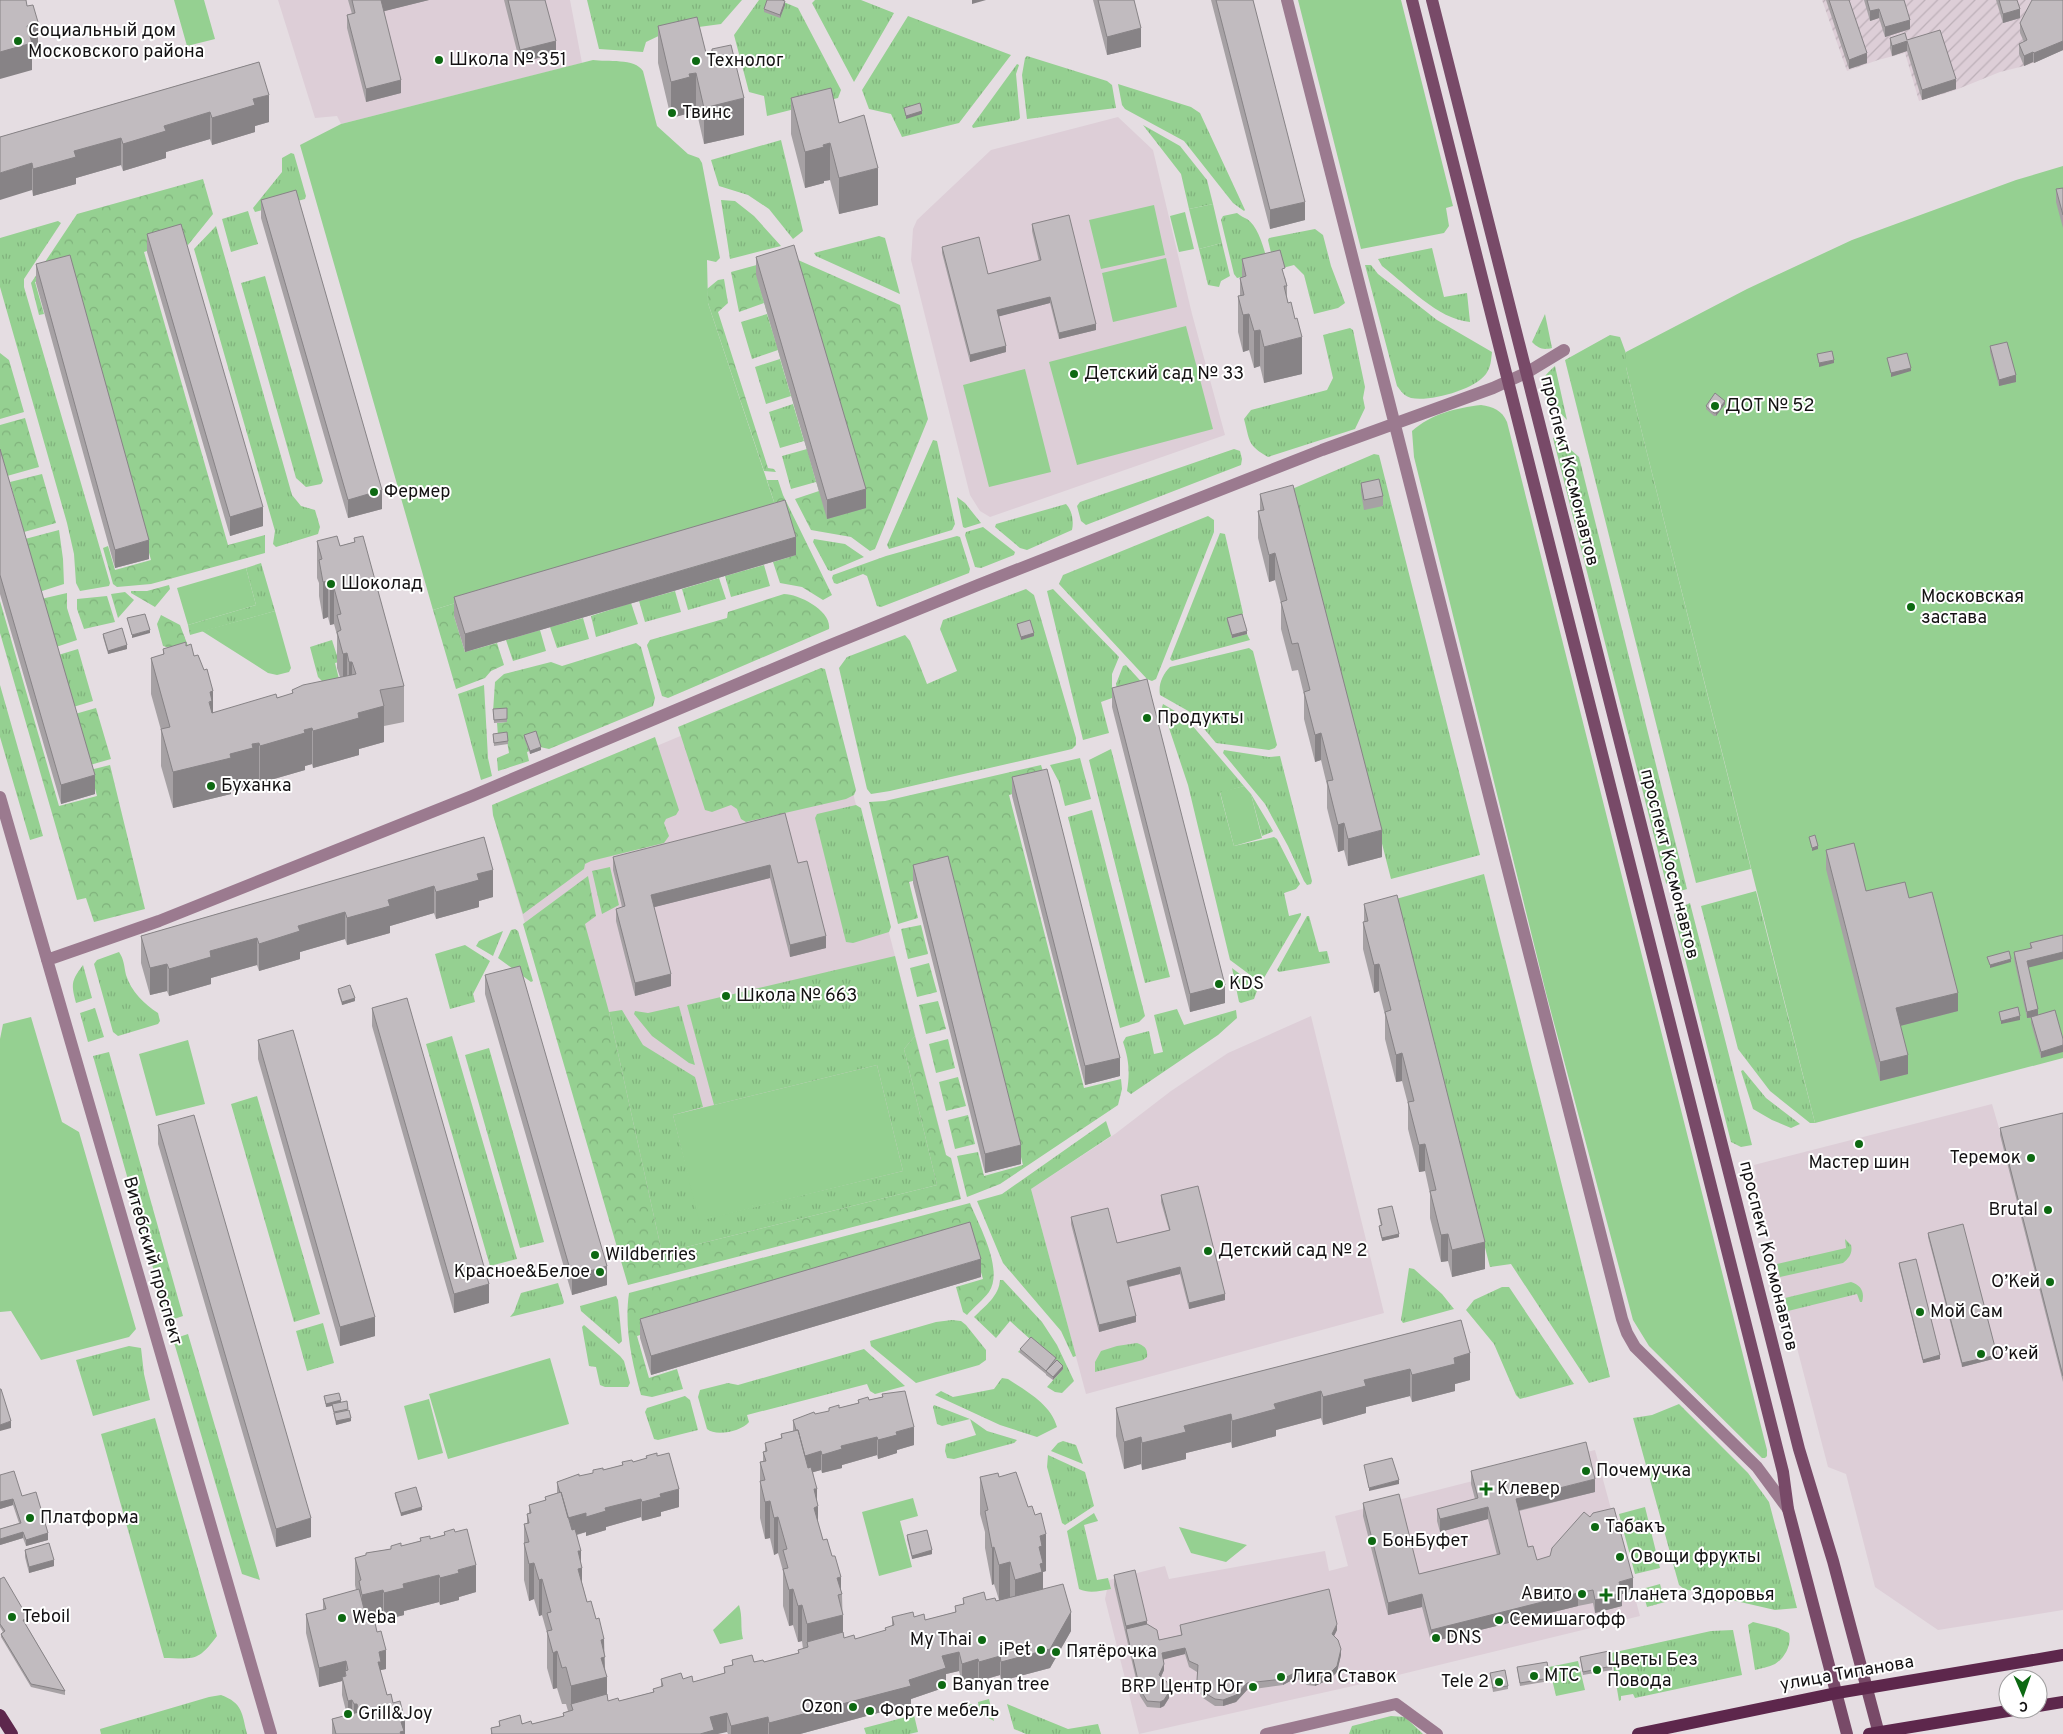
<svg xmlns="http://www.w3.org/2000/svg" width="2063" height="1734" font-family="Overpass,sans-serif">
  <style>
    .built { fill: #ddced7 }
    .industrial { fill: url(#industrial-furrows) }
    .grass { fill: url(#grass-tufts) }
    .forest { fill: url(#forest-crowns) }
    .green { fill: #95d091 }
    .lines { fill: none; stroke-linecap: round; stroke-linejoin: round }
    .street { stroke: #9b7a8f; stroke-width: 12 }
    .secondary { stroke: #784a68; stroke-width: 12 }
    .primary { stroke: #5d274c; stroke-width: 12 }
    .wall { fill: #a6a1a4 }
    .shaded-wall { fill: #878386 }
    .building { fill: #c1bbbf; stroke: #878386 }
    .poi-dot { fill: #0d6912; stroke: #fff; stroke-width: 2 }
    .labels { text-anchor: middle; dominant-baseline: central; stroke-width: 4; stroke-linejoin: round; paint-order: stroke }
    .poi-label { font-size: 18px; fill: #141213; stroke: #fff; text-anchor: start }
    .street-label { font-size: 18px; fill: #141213; stroke: #fff }
  </style>
  <defs>
    <pattern id="industrial-furrows" width="10" height="10" patternUnits="userSpaceOnUse" patternTransform="scale(1.25)"><rect width="10" height="10" fill="#ddced7"/><path d="M-1 1l2-2M0 10L10 0M9 11l2-2" fill="none" stroke="#bdb0b8"/></pattern>
    <pattern id="grass-tufts" width="24" height="20" patternUnits="userSpaceOnUse" patternTransform="scale(1.25)"><rect width="24" height="20" fill="#95d091"/><path d="M3 7l-1-3M5 7V3M7 7l1-3M15 17l-1-3M17 17v-4M19 17l1-3" fill="none" stroke="#80b27c"/></pattern>
    <pattern id="forest-crowns" width="20" height="18" patternUnits="userSpaceOnUse" patternTransform="scale(1.25)"><rect width="20" height="18" fill="#95d091"/><path d="M2 6a3 3 0 1 1 6 0M12 15a3 3 0 1 1 6 0" fill="none" stroke="#80b27c"/></pattern>
  </defs>
  <rect width="100%" height="100%" fill="#e5dde2"/>
  <path class="built" d="M278 0H570L582 63 341 124 337 116 315 118Z
    M1118 117 1153 150 1192 314 1225 435 990 517 980 511 970 495 911 260 913 229 917 220 991 150Z
    M825 675 855 801 953 1181 625 1262 493 815Z
    M1311 1016 1384 1313 1086 1394 1031 1189 1115 1134 1171 1091 1228 1053Z
    M1992 1104 2001 1135 2063 1118V1610L1938 1630 1875 1587 1846 1474 1828 1467 1753 1179 1757 1178 1754 1165Z
    M1595 1450 1640 1616 1353 1686 1139 1734 1105 1599 1109 1580 1165 1566 1169 1579 1325 1551 1329 1571 1348 1566 1335 1516Z"/>
  <path class="industrial" d="M1822 0H2063V50L2028 65 2000 72 1953 91 1919 101 1905 53 1878 60 1847 71Z"/>
  <path class="grass" d="M587 0H742L721 24 669 31 646 42 643 52 599 49Z
    M759 0H779L798 8 841 90 838 98 767 116 764 96 749 92 734 35Z
    M815 0H861L894 13 854 82 812 3Z
    M908 16 1011 55 959 123 902 137 891 114 869 109 862 90Z
    M1027 56 1107 81 1112 85 1116 108 1027 119 1022 75 1025 58Z
    M1017 64 1019 65 1016 74 1020 118 1018 120 973 128 972 126Z
    M1118 84 1191 107 1200 113 1245 210 1244 211 1233 203 1184 141 1125 109 1122 105Z
    M1143 125 1180 146 1207 180 1213 204 1189 209 1181 174Z
    M781 140 803 231 793 239 769 209 748 195 719 186 711 160Z
    M291 153 294 154 306 196 305 199 255 212 253 208 282 172V158Z
    M721 200 735 201 754 216 781 246 730 259Z
    M248 211 258 244 231 252 222 219Z
    M1237 213C1241 216 1243 217 1247 219 1260 227 1266 257 1270 271L1237 278 1234 274 1221 220 1223 216Z
    M58 221 61 223 24 279V287L110 583 109 586 80 591 76 583 74 554 67 523 0 287V238Z
    M216 226 292 495 301 506 315 510 320 527 318 534 276 547 273 544 275 531 194 249Z
    M1315 229 1323 235 1331 266 1345 303 1338 308 1314 314 1304 275 1294 265 1275 270 1268 240 1269 238Z
    M879 236 885 238 900 294 816 256 814 253Z
    M1222 243 1230 276 1221 281 1219 287 1208 285 1199 249Z
    M1432 248 1444 297 1467 293 1470 322C1437 319 1407 285 1382 266L1378 259Z
    M1365 265H1371L1378 274 1437 320 1492 352C1491 360 1491 367 1486 374 1474 390 1430 402 1411 398 1404 396 1401 391 1397 386Z
    M265 276 323 481 321 484 306 487 296 478 241 283Z
    M767 314 778 350 752 359 741 322Z
    M1545 314 1552 348C1543 350 1539 349 1532 342Z
    M1350 328 1353 330 1365 387 1363 398 1365 408 1355 429 1268 457C1247 445 1250 441 1244 419L1251 410 1327 390 1333 378 1323 335Z
    M1610 335 1620 337 1627 356 1626 367 1643 437 1751 869 1696 883 1565 360Z
    M780 359 791 396 766 404 755 367Z
    M1555 366 1567 420C1549 399 1527 389 1555 366Z
    M793 404 804 441 780 448 769 412Z
    M1556 437 1579 457 1687 889C1677 892 1673 891 1666 883L1553 438Z
    M933 440 937 441 955 524 952 530 889 549 887 545Z
    M807 449 816 482 791 489 782 456Z
    M1234 449 1240 451 1242 459 1241 465 1086 525 1081 521 1077 506 1080 502Z
    M1374 454 1379 455 1480 855 1391 879 1292 489Z
    M957 497 965 503 981 523 965 528 963 527Z
    M1066 504C1072 510 1074 521 1072 530L1027 550 1020 548 995 527 996 524Z
    M1208 516 1214 520V532L1156 679 1152 681 1147 679 1059 584 1063 575Z
    M983 527 1015 552 1014 555 981 568 975 567 965 535 966 532Z
    M1220 533 1225 534 1243 613 1232 638 1247 634 1250 640 1172 661 1170 659Z
    M957 536 960 537 970 569 969 573 881 607 877 606 867 576 863 574 837 584 834 583 832 578 833 575 886 556Z
    M814 539 845 544 864 557 831 571 828 570 813 542Z
    M261 563 275 611 190 635 188 625 256 605 246 568Z
    M764 565 770 586 731 597 725 576Z
    M719 578 726 599 688 610 682 589Z
    M1026 589 1034 595 1076 738V745L1072 749 890 791 871 794 867 789 839 668 847 657 905 635 910 641 927 684 957 671 940 629 943 620Z
    M1053 589 1119 657 1112 674V698L1101 702 1109 733 1083 740 1047 591Z
    M675 591 681 612 645 622 639 601Z
    M631 603 638 624 596 637 591 616Z
    M583 618 589 639 557 648 550 627Z
    M540 630 546 651 513 661 506 640Z
    M332 640 339 662 335 663 339 679 324 683 318 677 310 647Z
    M1249 648 1253 651 1277 745 1275 748 1269 750 1216 743 1190 712 1160 695C1158 684 1163 674 1170 667Z
    M78 649 93 701 70 708 55 656Z
    M1126 665 1147 688 1118 695 1116 684 1123 666Z
    M0 685 43 836 30 840 0 737Z
    M484 685 488 758 492 776 481 780 458 694Z
    M1163 704 1185 717 1244 786 1220 793 1234 846 1274 837 1277 839 1300 884 1296 889 1284 893 1289 916 1301 913V915L1261 983 1230 960 1188 785 1162 707Z
    M1111 749 1170 977 1145 983 1089 760Z
    M1224 750 1269 757 1280 756 1312 881 1311 884 1307 885 1304 881 1288 846 1265 804 1223 753Z
    M1080 758 1091 799 1065 806 1059 782 1050 765Z
    M1251 794 1273 831 1272 832 1262 836Z
    M856 805 861 808 891 927 889 932 853 943 846 942 815 818 817 814Z
    M1092 810 1145 1016 1139 1022 1120 1028 1068 817Z
    M1484 874 1610 1377 1589 1383 1511 1264 1490 1267 1396 899Z
    M1756 891 1815 1123H1810L1770 1091 1738 1049 1701 906Z
    M1690 903 1752 1145 1741 1147 1731 1142 1674 915 1677 909Z
    M1307 916H1309L1319 952 1327 951 1330 963 1279 972 1277 970Z
    M515 929 518 931 533 981 531 982 498 958 511 930Z
    M503 931 493 956 476 946 479 941Z
    M465 945 490 961 473 994 475 1002 450 1009 435 954Z
    M119 952C124 959 124 966 126 975 131 991 144 1004 158 1013L160 1021 158 1024 118 1036 113 1032 94 964 97 960Z
    M895 956 915 1036 904 1049 937 1185 662 1253 609 1012 622 1010 643 1045 695 1077 703 1107 673 1115 700 1220 903 1171 877 1065 714 1105 687 1005Z
    M83 965 92 998 76 1003C71 984 71 981 83 965Z
    M1232 968 1258 988 1254 999 1241 1003 1239 1002Z
    M679 1006 695 1065 689 1063 652 1036 634 1014 635 1011 648 1013Z
    M95 1008 104 1037 88 1042 80 1013Z
    M1177 1009 1184 1025 1236 1010 1237 1018 1218 1035 1131 1094 1127 1091C1130 1073 1129 1060 1123 1042L1126 1037 1149 1031 1154 1054 1163 1052 1154 1015Z
    M452 1036 517 1259 490 1266 426 1044Z
    M489 1048 544 1242 520 1248 465 1055Z
    M109 1052 183 1316 168 1321 93 1056Z
    M1743 1070 1766 1098 1800 1124 1791 1128 1772 1120 1753 1109 1741 1071Z
    M257 1096 320 1314 294 1322 231 1104Z
    M1106 1121 1111 1136 1031 1189 1076 1356 1073 1357 1061 1331 1003 1263 977 1201 1002 1194Z
    M1845 1239 1851 1245C1853 1253 1849 1258 1843 1263L1780 1277 1777 1264 1846 1248Z
    M1409 1268 1414 1269 1442 1294 1454 1309 1403 1323 1401 1320Z
    M1000 1280H1003L1042 1322 1057 1345 1074 1381 1062 1393 1055 1392 1047 1387 1063 1369 1057 1363 1046 1374 1056 1362 1031 1340 1020 1353 1018 1352 1030 1339 1010 1321 996 1338 974 1317C985 1306 999 1296 1000 1280Z
    M1851 1282C1861 1285 1865 1292 1862 1302H1860L1857 1294 1788 1311 1785 1298Z
    M558 1283 564 1302 563 1304 510 1317 514 1312 521 1293Z
    M1502 1287H1509L1574 1384 1520 1399 1516 1395 1494 1344 1466 1310 1474 1300Z
    M616 1296 618 1300 622 1341 619 1344 581 1311 580 1306Z
    M952 1320 961 1321 966 1325 986 1350V1360L979 1365 916 1383 871 1346 870 1341 936 1322Z
    M323 1323 334 1363 307 1371 296 1331Z
    M584 1325 620 1356 624 1361 630 1383 628 1387H605L600 1385 596 1367 589 1366 582 1327Z
    M188 1334 260 1580 242 1574 173 1339Z
    M1137 1343C1145 1346 1148 1349 1147 1357L1143 1360 1095 1372V1362L1101 1351 1117 1346Z
    M129 1346 141 1348 144 1374 150 1400 93 1416 76 1360Z
    M864 1349 905 1386 875 1394 870 1391 867 1384 747 1415 749 1422C742 1431 716 1437 707 1429L698 1397 700 1390 728 1383 738 1385Z
    M1002 1378 1008 1379C1026 1391 1051 1404 1057 1427L1037 1437 1000 1425 935 1395 941 1391 953 1397 994 1389Z
    M685 1396 690 1400 698 1430 658 1440 654 1439 645 1412 647 1408Z
    M1679 1404 1748 1473 1769 1502 1797 1608 1775 1610 1684 1589 1679 1585 1633 1418 1652 1415Z
    M934 1405 970 1419 987 1431 1017 1440 1014 1443 954 1459 947 1458 945 1451 946 1444 976 1435 970 1419 942 1426 937 1424 933 1407Z
    M155 1418 217 1636C198 1661 196 1659 164 1658L101 1434Z
    M1063 1441 1076 1445 1083 1464 1051 1451 1058 1443Z
    M1048 1455 1085 1472 1094 1506 1065 1525 1062 1523 1047 1467Z
    M1645 1507 1660 1568 1635 1574 1619 1514Z
    M1094 1513 1098 1521 1084 1525 1097 1580 1108 1578 1111 1589C1100 1591 1089 1594 1079 1589L1067 1531Z
    M1660 1584 1665 1602 1647 1607 1642 1589Z
    M1753 1622 1778 1628 1789 1633C1792 1644 1785 1658 1775 1664 1769 1667 1761 1668 1755 1670L1748 1625Z
    M1733 1630 1742 1675 1635 1698 1633 1694 1621 1696V1700L1619 1701 1611 1653 1711 1631Z
    M1578 1661 1585 1690 1556 1696 1549 1667Z
    M221 1695C243 1703 242 1714 247 1734H101L100 1729 209 1697Z
    M989 1699 994 1721 983 1715 976 1716 968 1705 972 1704 975 1710 979 1709 978 1702Z
    M1007 1704 1068 1729 1098 1724 1101 1734H1026L1014 1729Z
    M914 1715 918 1732 909 1734H866L864 1728Z
    M1391 1716 1405 1717 1423 1734H1349L1352 1726Z"/>
  <path class="forest" d="M203 179 213 214 188 245 181 240 144 252 228 545 265 535V553L151 584 117 587 113 584 103 548 108 546 115 570 151 560 72 272 35 282 44 314 39 315 31 283 77 214Z
    M789 256 900 305 928 419 875 549 870 551 851 537 811 530 795 499 819 491 756 275 764 303 739 312 731 272Z
    M724 279 728 303 718 312 768 468 774 469 776 472 764 471 708 303 707 289 718 280Z
    M0 353 9 360 24 412 0 419Z
    M25 418 39 467 7 476 0 452V425Z
    M42 474 56 523 24 532 10 482Z
    M767 480H778L783 495 832 595 823 600 802 587 780 583 773 562 796 555 454 616 465 652 497 643 504 665 491 671 485 678 456 689 433 610 775 505Z
    M59 530 63 559 64 584 39 592 25 539Z
    M169 585 170 589 155 607 131 593V591H147Z
    M125 592 134 600 118 618 111 594Z
    M67 593V608L77 640 56 647 41 599Z
    M784 594C799 594 832 611 829 629L668 698 662 696 647 645 650 640 727 618 728 612Z
    M107 596 115 622 84 629 77 609V599Z
    M0 601 59 806 97 796 90 770 110 765 145 909 94 922 86 898 77 900 0 633Z
    M161 615 180 625 188 646 170 648 163 646 157 624Z
    M636 643 641 647 655 698 653 706 549 749 540 747 527 752 529 761 498 771 497 758 509 753 506 735 498 736 497 723 507 722 493 712 495 682 504 674 551 662 562 666Z
    M821 668 825 669 856 790 854 795 846 799 746 822 741 819 737 809 731 805 712 812 705 810 678 727Z
    M96 708 111 759 90 765 75 714Z
    M655 737 679 810 676 815 666 819 664 823 669 836 664 843 591 861 585 864 584 869 523 914 493 815 492 805Z
    M1041 765 1047 784 1009 795 1084 1088 1121 1079 1122 1089 1118 1105 1000 1184 967 1197 957 1156 978 1152 984 1176 1023 1165 950 871 909 882 918 918 898 924 869 802 885 801Z
    M610 867 619 905 602 914 592 871Z
    M588 876 596 916 585 924 609 1012 662 1253 937 1185 904 1049 915 1036 946 1155 951 1158 961 1199 628 1285 523 924Z
    M921 925 928 954 908 959 901 929Z
    M929 963 937 992 917 997 910 968Z
    M938 1001 946 1029 926 1034 919 1005Z
    M948 1039 955 1068 936 1073 929 1044Z
    M958 1077 966 1106 946 1111 939 1082Z
    M968 1115 975 1144 955 1149 948 1120Z
    M970 1203C979 1226 1004 1269 989 1292 983 1300 974 1307 967 1315L963 1312 956 1287 983 1279 971 1238 637 1336 649 1378 677 1369 683 1389 652 1397 641 1395C632 1362 624 1328 629 1293Z"/>
  <path class="green" d="M174 0H204L215 39 187 46Z
    M1298 0H1401L1453 206 1446 208 1449 226 1444 233 1361 249Z
    M593 60C607 62 635 58 643 71L657 126 688 154 699 158 702 163 720 258 716 262 707 260 708 303 775 505 433 610 300 145 341 124Z
    M2063 166V1058L1815 1123 1643 437 1626 367V352L1747 289 1852 240 2016 180Z
    M1213 204 1222 243 1199 249 1189 209Z
    M1154 205 1165 255 1101 269 1089 220Z
    M1185 212 1194 249 1179 252 1170 216Z
    M1166 258 1177 307 1113 322 1102 273Z
    M1186 326 1213 429 1077 465 1049 362Z
    M1025 369 1051 472 989 487 963 385Z
    M1481 405C1493 407 1502 410 1507 422L1767 1450V1456L1765 1458H1762L1649 1346 1633 1320 1546 993 1414 457 1412 431C1431 414 1456 408 1481 405Z
    M246 568 256 605 188 625 177 588Z
    M275 611 291 668 289 672 277 675 268 673 202 631Z
    M1244 786 1251 794 1262 838 1234 846 1220 792Z
    M31 1017 62 1122 79 1132 136 1329 129 1337 41 1360 11 1311 0 1312V1039L3 1024Z
    M188 1040 205 1104 156 1116 139 1054Z
    M877 1065 903 1171 699 1221 673 1115Z
    M550 1358 569 1424 448 1459 429 1394Z
    M429 1399 443 1453 418 1460 404 1406Z
    M913 1498 918 1516 900 1521 912 1567 879 1576 862 1512Z
    M1179 1527 1247 1545 1226 1562 1191 1553Z
    M739 1605C743 1617 740 1627 743 1639L720 1644 713 1630Z"/>
  <g class="lines">
    <path class="street" d="M1287 0 1622 1319 1627 1333 1635 1347 1757 1467 1788 1509
      M0 797 271 1734
      M47 960 159 921 472 796 823 648 978 585 1322 450 1493 388 1526 373 1564 350
      M1266 1734 1396 1704 1437 1734"/>
    <path class="secondary" d="M1412 0 1783 1472 1788 1509 1847 1734
      M1432 0 1799 1449 1833 1561 1879 1734"/>
    <path class="primary" d="M2038 1706 2063 1702
      M0 1715 12 1734
      M1638 1734 1837 1693 2063 1655
      M1869 1734 2020 1709"/>
  </g>
  <path class="wall" d="M348 0H429L384 11 401 93 366 102 347 28V15L352 14Z
    M504 0H545L556 53 520 63Z
    M1093 0H1134L1141 47 1107 55Z
    M1211 0H1253L1305 220 1270 229Z
    M1826 0H1849L1867 63 1849 69Z
    M1864 0H1904L1910 29 1885 37 1879 18 1870 21Z
    M1996 0H2017L2020 18 2003 23Z
    M2063 0V50L2034 63 2033 62 2024 66 2019 54V44L2024 42 2020 33V23Z
    M785 5 780 18 764 12V9Z
    M658 26 706 53 712 52V49L744 135 704 144 696 109 690 111V113L671 118 658 63Z
    M1890 38 1907 40 1956 89 1922 100 1907 51 1892 56 1890 48Z
    M259 62 269 122 255 126V132L212 145 210 139 166 152V158L123 171 121 165 76 178V184L33 196 32 190 0 137Z
    M791 98 839 123 878 205 839 214 830 180 824 181V183L805 188 791 134Z
    M2063 188V228L2056 202V189Z
    M261 200 382 509 348 518 261 218Z
    M1032 224 1096 330 1059 339 1050 303 999 316 1006 352 970 362 942 253V247L988 274 1039 261 1032 231Z
    M147 234 263 526 230 536 147 252Z
    M756 257 866 508 827 519 756 275Z
    M1242 259 1285 277 1287 286V298L1302 374 1264 383 1260 366 1254 368 1249 350 1243 352 1238 332V296H1240V278L1242 277Z
    M36 264 149 559 115 568 36 283Z
    M1990 346 2016 382 1999 386 1990 352Z
    M1725 404 1716 416H1714L1706 409V406Z
    M0 449 95 794 61 804 0 594Z
    M1361 483 1383 496V506L1364 510 1361 492Z
    M1260 494 1382 857 1348 866 1344 850 1338 852 1327 808V785L1321 760 1315 762 1304 719V695L1298 670 1292 671 1281 629V604L1275 580 1269 582 1258 538V511H1260Z
    M354 538 404 686V722L384 726V742L359 749V755L313 768 312 764 305 766V770L260 783 259 779 253 781V785L231 791V794L173 808 161 766V730L151 694V658L163 655V649L186 646 194 656 213 713 292 694V690L340 677 337 668V635L334 624 330 625 328 617 323 619 319 596V583L317 578V541L340 546 354 542Z
    M796 555 465 652 454 616V597Z
    M1227 618 1247 634 1232 638 1227 621Z
    M1017 624 1034 636 1021 640 1017 627Z
    M103 634 127 649 108 654 103 637Z
    M1112 688 1225 1003 1190 1012 1112 707Z
    M507 708V722L494 723 493 709Z
    M493 734 508 741V744L494 746Z
    M524 735 541 750 530 754 524 738Z
    M1012 777 1120 1076 1085 1085 1012 796Z
    M484 837 493 897 479 901V907L436 919 434 913 390 926V933L347 945 345 939 300 952V959L259 971 257 965 211 978V984L169 996 167 991 150 995 141 963V936Z
    M1826 850 1866 891 1909 898 1958 1011 1900 1026 1908 1074 1880 1081 1826 869Z
    M613 857 798 863 826 948 790 957 770 878 654 907 671 986 635 996 616 921V909L622 907 613 870Z
    M913 865 1021 1164 985 1173 913 883Z
    M1364 904 1485 1269 1452 1277 1448 1261 1441 1262 1430 1218V1194L1425 1171 1419 1172 1408 1129V1104L1402 1081 1396 1082 1385 1039V1015L1379 991 1374 993 1363 949V922H1364Z
    M2030 943 2063 959 2028 967 2038 1015 2055 1010 2041 1058 2031 1023V1018H2027L2014 959V952L2030 949Z
    M485 975 607 1285 572 1295 485 994Z
    M338 989 355 1001 342 1005 338 992Z
    M372 1008 489 1303 454 1313 372 1026Z
    M258 1040 375 1336 340 1346 258 1059Z
    M2063 1113V1382L2000 1135V1128Z
    M158 1125 311 1537 276 1547 158 1144Z
    M1161 1195 1225 1300 1189 1309 1180 1274 1129 1287 1136 1322 1099 1332 1071 1224V1217L1117 1243 1169 1230 1161 1202Z
    M1378 1209 1399 1237 1382 1241 1379 1229V1226H1381L1378 1212Z
    M1928 1233 1997 1358 1962 1367 1928 1237Z
    M1899 1263 1940 1359 1923 1363 1899 1266Z
    M981 1277 651 1375 640 1338V1319Z
    M1461 1320 1470 1380 1455 1384V1391L1412 1402 1410 1396 1366 1407V1413L1323 1425 1321 1418 1276 1430V1436L1232 1448 1231 1442 1186 1453V1459L1142 1470 1141 1464 1124 1469 1116 1436V1408Z
    M1020 1349 1056 1360 1063 1369 1053 1380 1046 1375V1373V1374L1020 1353Z
    M882 1394 914 1445 897 1450V1453L878 1459 877 1455 842 1465V1468L822 1473 821 1470 813 1472 817 1502 818 1523 823 1540 842 1594 843 1632 844 1638 855 1639 885 1631V1628L892 1626V1617H914L925 1620 955 1612V1606L963 1604V1598L996 1601 999 1600 994 1584 992 1585 985 1548V1532L980 1514V1477H999L1046 1571 1043 1572V1589L1071 1631 1050 1668 1001 1681 1000 1675 979 1681 978 1678 962 1683 959 1671 946 1674V1687L911 1699V1704L800 1734H728L727 1732 491 1734V1728L499 1726V1721L532 1724 563 1716V1713L568 1711 566 1704H562L557 1688 553 1689 547 1668V1633L542 1615 539 1616 534 1599 529 1601 524 1580V1524H527V1514L529 1513V1505L545 1501V1497L557 1493V1482L593 1473V1470H603L622 1465V1462H633L646 1459V1456L679 1507 661 1512V1516L642 1521 641 1517 606 1527V1530L586 1536V1532L577 1535 581 1563 582 1583 587 1602 604 1653 607 1694 608 1701H619L653 1692V1689L661 1687V1679H683L693 1682 724 1673V1667L732 1665V1660L764 1662 798 1653V1650L803 1649 802 1641 798 1642 793 1625 789 1626 783 1606V1571L778 1553 774 1555 770 1538 765 1539 760 1518V1462L763 1461V1452L765 1451V1443L781 1438V1434L793 1431V1420L829 1411V1408H839L858 1403V1400H869L882 1397Z
    M324 1396 341 1402 348 1410 351 1421 336 1425 332 1406 326 1407Z
    M1471 1471 1595 1492 1519 1511 1528 1547 1537 1560 1633 1591 1622 1594V1606L1595 1613 1593 1603 1578 1606 1431 1642 1422 1607 1388 1615 1363 1516V1503L1419 1574 1497 1555 1488 1519 1440 1532 1437 1521V1509L1475 1499 1471 1484Z
    M0 1475 22 1496 48 1540 26 1546 23 1538 0 1545V1529L19 1523 13 1505 0 1509Z
    M395 1493 422 1510 401 1516 395 1496Z
    M444 1532 476 1592 459 1597V1600L440 1605 439 1602 404 1611V1615L384 1620 383 1617 370 1620 386 1669 381 1670V1674L387 1695 393 1703 405 1734H332V1719L347 1715 342 1695V1681L319 1687 306 1633V1614L323 1610V1599L356 1590 355 1585V1558L366 1556V1553L391 1549V1546H401L420 1541V1538L430 1539 444 1535Z
    M907 1535 932 1554 912 1559 907 1539Z
    M25 1550 54 1566 29 1573 25 1557Z
    M1114 1575 1147 1624 1159 1640 1181 1635 1180 1625 1337 1630 1334 1636 1341 1655 1337 1672 1330 1679 1315 1686 1307 1685 1300 1680 1294 1679 1283 1685 1247 1690 1236 1702 1223 1706H1215L1203 1698 1197 1687V1672L1189 1667 1185 1654 1163 1659 1164 1670 1161 1677 1169 1698 1164 1706 1160 1708 1147 1707 1140 1696 1114 1585Z
    M0 1579 28 1621 25 1623 65 1691V1695L31 1687 1 1637V1634L3 1632 0 1627Z
    M1580 1657 1612 1666V1670L1583 1675Z
    M1517 1667 1550 1678V1681L1520 1686Z
    M1490 1673 1508 1686V1689L1493 1692Z"/>
  <path class="shaded-wall" d="M381 0H429L381 12Z
    M972 0H986L972 4Z
    M785 1V5L780 18V15Z
    M1879 9V18L1870 21V11Z
    M2020 9V18L2003 23V14Z
    M1910 20V29L1885 37V27Z
    M38 22V49L32 51V70L0 79V52L27 26Z
    M1141 28V47L1107 55V37Z
    M556 41V53L520 63V50Z
    M1907 41V51L1892 56V46Z
    M2063 41V50L2034 63V53Z
    M2033 52V62L2024 66V56Z
    M1867 53V63L1849 69V60Z
    M696 73V109L690 111V113L671 118V82L689 74Z
    M1956 79V89L1922 100V90Z
    M401 80V93L366 102V89Z
    M269 95V122L255 126V132L212 145V118L253 99Z
    M744 98V135L704 144V108Z
    M922 111V114L906 119V116Z
    M210 112V139L166 152V158L123 171V144L164 126Z
    M121 138V165L76 178V184L33 196V169L74 151Z
    M830 143V180L824 181V183L805 188V152Z
    M32 163V190L0 200V173Z
    M878 168V205L839 214V178Z
    M1305 202V220L1270 229V210Z
    M1050 297V303L997 317V310Z
    M1249 314V350L1243 352V315Z
    M1096 324V330L1059 339V333Z
    M1260 330V366L1254 368V331Z
    M1302 337V374L1264 383V347Z
    M1006 346V352L970 362V355Z
    M1834 360V363L1819 367V363Z
    M1911 368V371L1891 377V373Z
    M2016 375V382L1999 386V380Z
    M1725 401V404L1716 416V413Z
    M866 489V508L827 519V500Z
    M382 490V509L348 518V500Z
    M263 507V526L230 536V517Z
    M796 537V555L465 652V634Z
    M149 540V559L115 568V550Z
    M1275 553V580L1269 582V555Z
    M328 581V617L323 619V582Z
    M334 588V624L330 625V589Z
    M150 630V633L132 638V635Z
    M1247 631V634L1232 638V635Z
    M1034 633V636L1021 640V637Z
    M127 645V649L108 654V651Z
    M347 653V690L343 691V654Z
    M349 662H352V698L349 699Z
    M213 691V727L209 738 210 692Z
    M384 706V742L359 749V755L313 768V731L358 713Z
    M312 728V764L305 766V770L260 783V746L304 730Z
    M1321 733V760L1315 762V735Z
    M259 743V779L253 781V785L231 791V794L173 808V772L230 754 252 744Z
    M541 747V750L530 754V751Z
    M95 775V794L61 804V785Z
    M1344 823V850L1338 852V825Z
    M1382 830V857L1348 866V839Z
    M1818 846V849L1812 851V848Z
    M770 865V878L651 908V895Z
    M493 870V897L479 901V907L436 919V892L477 874Z
    M434 886V913L390 926V933L347 945V918L388 900Z
    M345 912V939L300 952V959L259 971V944L298 926Z
    M826 936V948L790 957V945Z
    M257 938V965L211 978V984L169 996V969L210 951Z
    M2063 952V959L2027 968V961Z
    M2011 959V962L1990 968V965Z
    M167 964V991L150 995V968Z
    M1379 964V991L1374 993V965Z
    M671 974V986L635 996V983Z
    M1225 985V1003L1190 1012V994Z
    M1958 993V1011L1896 1027V1008Z
    M355 998V1001L342 1005V1002Z
    M2038 1009V1016L2027 1018V1012Z
    M2020 1016V1020L2001 1024V1021Z
    M2063 1045V1052L2041 1058V1052Z
    M1402 1053V1081L1396 1082V1055Z
    M1908 1055V1074L1880 1081V1062Z
    M1120 1058V1076L1085 1085V1066Z
    M1425 1144V1171L1419 1172V1145Z
    M1021 1145V1164L985 1173V1154Z
    M1399 1234V1237L1382 1241V1238Z
    M1448 1234V1261L1441 1262V1235Z
    M1485 1242V1269L1452 1277V1250Z
    M981 1259V1277L651 1375V1356Z
    M607 1266V1285L572 1295V1276Z
    M1180 1267V1274L1127 1287V1281Z
    M489 1284V1303L454 1313V1294Z
    M1225 1294V1300L1189 1309V1303Z
    M1136 1316V1322L1099 1332V1325Z
    M375 1317V1336L340 1346V1327Z
    M1470 1353V1380L1455 1384V1391L1412 1402V1375L1454 1358Z
    M1940 1355V1359L1923 1363V1360Z
    M1997 1355V1358L1962 1367V1363Z
    M1063 1366V1369L1053 1380V1377Z
    M1410 1369V1396L1366 1407V1413L1323 1425V1397L1364 1380Z
    M1321 1391V1418L1276 1430V1436L1232 1448V1421L1274 1404Z
    M341 1400V1404L326 1407V1404Z
    M1231 1414V1442L1186 1453V1459L1142 1470V1443L1184 1426Z
    M351 1418V1421L336 1425V1421Z
    M11 1421V1428L0 1431V1425Z
    M914 1427V1445L897 1450V1453L878 1459V1440L896 1432Z
    M877 1437V1455L842 1465V1468L822 1473V1455L841 1446Z
    M1141 1437V1464L1124 1469V1442Z
    M821 1451V1470L800 1476V1457Z
    M1595 1479V1492L1516 1511V1499Z
    M1399 1480V1484L1369 1491V1488Z
    M679 1489V1507L661 1512V1516L642 1521V1502L660 1494Z
    M814 1489H817V1507L818 1506V1543L814 1544Z
    M13 1499V1505L0 1509V1502Z
    M641 1499V1517L606 1527V1530L586 1536V1517L605 1508Z
    M770 1501V1538L765 1539V1502Z
    M422 1507V1510L401 1516V1513Z
    M1488 1507V1519L1440 1532V1519Z
    M586 1513V1532L564 1538V1519Z
    M778 1517V1553L774 1555V1518Z
    M311 1518V1537L276 1547V1529Z
    M23 1532V1538L0 1545V1539Z
    M48 1533V1540L26 1546V1540Z
    M1046 1534V1571L1043 1572V1600L1015 1616V1580L1039 1547 1040 1536Z
    M994 1547V1584L992 1585V1548Z
    M932 1550V1554L912 1559V1556Z
    M578 1551H581V1568H582V1604L578 1605Z
    M54 1560V1566L29 1573V1567Z
    M1010 1562V1599L999 1602V1565Z
    M534 1563V1599L529 1601V1564Z
    M476 1565V1592L459 1597V1600L440 1605V1578L458 1570Z
    M439 1575V1602L404 1611V1615L384 1620V1593L403 1584Z
    M841 1577V1595H838L837 1578Z
    M1633 1578V1591L1622 1594V1606L1595 1613V1600L1619 1582Z
    M542 1579V1615L539 1616V1580Z
    M793 1589V1625L789 1626V1590Z
    M383 1590V1617L362 1622V1595Z
    M1578 1593V1606L1431 1642V1630Z
    M1422 1594V1607L1388 1615V1603Z
    M802 1605V1641L798 1642V1606Z
    M1071 1612V1631L1050 1668 1001 1681V1662Z
    M843 1615V1651L808 1647 807 1642V1624Z
    M28 1618V1621L23 1624V1620Z
    M1147 1621V1631L1126 1629V1626Z
    M1337 1624V1630L1332 1640V1634Z
    M604 1639 605 1677H607V1713L573 1710 571 1704V1686L601 1640Z
    M1185 1648V1654L1162 1660V1653Z
    M1341 1649V1655L1337 1672 1330 1679 1315 1686V1679Z
    M386 1650V1669L381 1670V1680L378 1662 379 1652Z
    M557 1651V1688L553 1689V1653Z
    M959 1652V1671L946 1674V1687L911 1699V1704L800 1734H769V1723L909 1680 942 1656Z
    M1000 1656V1675L979 1681V1662Z
    M978 1659V1678L962 1683V1664Z
    M346 1661V1675L345 1671V1680L342 1677V1681L319 1687V1668Z
    M1164 1664V1670L1159 1681V1675Z
    M1294 1673V1679L1283 1685V1679Z
    M1247 1683V1690L1236 1702 1223 1706V1700Z
    M1169 1692V1698L1164 1706 1160 1708V1702Z
    M352 1700V1719L348 1720V1701Z
    M354 1704H357V1722L354 1723Z
    M727 1713V1732L718 1734H700L710 1717Z
    M768 1717V1734H731V1726Z
    M405 1721V1734H400L401 1722Z"/>
  <path class="building" d="M0 0H26L27 6 33 5 38 22 27 26 32 43 0 52Z
    M352 0H381L401 80 366 89 347 15 355 13Z
    M508 0H545L556 41 520 50Z
    M767 0H782L785 1 780 15 764 9Z
    M1098 0H1134L1141 28 1107 37Z
    M1216 0H1253L1305 202 1270 210Z
    M1829 0H1849L1867 53 1849 60Z
    M1867 0H1904L1910 20 1885 27 1879 9 1870 11Z
    M1999 0H2017L2020 9 2003 14Z
    M2032 0H2063V41L2034 53 2033 52 2024 56 2019 44 2027 40 2020 23Z
    M697 17 706 53 712 51V49L731 45 744 98 704 108 696 73 689 74 690 77 671 82 658 26Z
    M1940 30 1956 79 1922 90 1907 41 1892 46 1890 38 1905 33 1907 40Z
    M259 62 269 95 253 99 255 105 212 118 210 112 164 126 166 131 123 144 121 138 74 151 76 157 33 169 32 163 0 173V137Z
    M831 88 839 123 864 115 878 168 839 178 830 143 823 145 824 147 805 152 791 98Z
    M920 103 922 111 906 116 904 108Z
    M2063 188V215L2056 189Z
    M296 190 382 490 348 500 261 200Z
    M1069 215 1096 324 1059 333 1050 297 997 310 1006 346 970 355 942 247 979 237 988 274 1041 260 1032 224Z
    M181 224 263 507 230 517 147 234Z
    M794 245 866 489 827 500 756 257Z
    M1280 250 1285 268 1282 269 1287 286H1284L1288 303 1291 302 1295 319 1297 318 1302 337 1264 347 1260 330 1254 331 1249 314 1243 315 1238 296 1244 295 1240 278 1246 276 1242 259Z
    M70 255 149 540 115 550 36 264Z
    M2007 342 2016 375 1999 380 1990 346Z
    M1832 351 1834 360 1819 363 1817 354Z
    M1907 353 1911 368 1891 373 1887 358Z
    M1715 393 1725 401 1716 413H1714L1706 406Z
    M0 449 95 775 61 785 0 575Z
    M1379 479 1383 496 1364 500 1361 483Z
    M1293 485 1382 830 1348 839 1344 823 1338 825 1327 781 1333 780 1321 733 1315 735 1304 692 1310 690 1298 643 1292 644 1281 602 1287 600 1275 553 1269 555 1258 511 1264 510 1260 494Z
    M785 500 796 537 465 634 454 597Z
    M337 536 340 546 355 542 354 538 363 536 404 686 380 690 384 706 358 713 359 718 313 731 312 728 304 730 305 733 260 746 259 743 252 744 253 748 230 754 231 758 173 772 161 729 170 727 151 658 164 654 163 649 186 642V646L191 644 194 656 198 655 204 670 207 669 213 691 210 692 212 701 209 702 212 713 276 694 277 698 293 693 292 690 303 685 356 674 352 662H349L347 653 343 654 337 632 341 630 337 615 341 614 334 588 330 589 328 581 323 582 319 560 322 559 317 541Z
    M145 614 150 630 132 635 127 618Z
    M1242 614 1247 631 1232 635 1227 618Z
    M1030 620 1034 633 1021 637 1017 624Z
    M122 628 127 645 108 651 103 634Z
    M1147 679 1225 985 1190 994 1112 688Z
    M507 708V719L494 720 493 709Z
    M536 731 541 747 530 751 524 735Z
    M507 732 508 741 494 743 493 734Z
    M1047 769 1120 1058 1085 1066 1012 777Z
    M785 813 798 863 807 861 826 936 790 945 770 865 651 895 671 974 635 983 616 909 625 906 613 857Z
    M1815 835 1818 846 1812 848 1809 837Z
    M484 837 493 870 477 874 479 880 436 892 434 886 388 900 390 906 347 918 345 912 298 926 300 931 259 944 257 938 210 951 211 957 169 969 167 964 150 968 141 936Z
    M1854 843 1866 891 1905 882 1909 898 1932 892 1958 993 1896 1008 1908 1055 1880 1062 1826 850Z
    M948 856 1021 1145 985 1154 913 865Z
    M1397 895 1485 1242 1452 1250 1448 1234 1441 1235 1430 1191 1436 1190 1425 1144 1419 1145 1408 1102 1414 1101 1402 1053 1396 1055 1385 1012 1391 1010 1379 964 1374 965 1363 922 1368 921 1364 904Z
    M2063 935V952L2027 961 2038 1009 2027 1012 2014 952 2032 948 2030 943Z
    M2009 951 2011 959 1990 965 1987 957Z
    M520 966 607 1266 572 1276 485 975Z
    M350 985 355 998 342 1002 338 989Z
    M407 998 489 1284 454 1294 372 1008Z
    M2018 1007 2020 1016 2001 1021 1999 1012Z
    M2055 1010 2063 1039V1045L2041 1052 2031 1017Z
    M293 1030 375 1317 340 1327 258 1040Z
    M2063 1113V1376L2000 1128Z
    M194 1115 311 1518 276 1529 158 1125Z
    M1198 1186 1225 1294 1189 1303 1180 1267 1127 1281 1136 1316 1099 1325 1071 1217 1108 1208 1117 1243 1170 1230 1161 1195Z
    M1392 1206 1399 1234 1382 1238 1379 1226 1382 1225 1378 1209Z
    M970 1222 981 1259 651 1356 640 1319Z
    M1963 1224 1997 1355 1962 1363 1928 1233Z
    M1916 1259 1940 1355 1923 1360 1899 1263Z
    M1461 1320 1470 1353 1454 1358 1455 1364 1412 1375 1410 1369 1364 1380 1366 1386 1323 1397 1321 1391 1274 1404 1276 1409 1232 1421 1231 1414 1184 1426 1186 1432 1142 1443 1141 1437 1124 1442 1116 1408Z
    M1031 1337 1056 1358 1046 1371 1020 1349Z
    M1057 1360 1063 1366 1053 1377 1046 1371Z
    M0 1389H1L11 1421 0 1425Z
    M905 1391 914 1427 896 1432 897 1435 878 1440 877 1437 841 1446 842 1449 822 1455 821 1451 805 1456 798 1430H796L793 1420 814 1412 815 1414 829 1411V1408L839 1405V1408L859 1403 858 1400 868 1397 869 1400 883 1397 882 1394Z
    M339 1393 341 1400 326 1404 324 1396Z
    M347 1401 348 1409 334 1412 332 1404Z
    M349 1410 351 1418 336 1421 334 1413Z
    M798 1430 808 1468 811 1467 817 1489H814L818 1506 814 1508 823 1540 827 1539 832 1556H835L841 1577 837 1578 842 1594 838 1595 843 1615 807 1624 802 1605 798 1606 793 1589 789 1590 783 1569 788 1568 783 1550 787 1549 778 1517 774 1518 770 1501 765 1502 760 1481 765 1480 760 1462 766 1461 763 1452 767 1451 765 1443 782 1438 781 1434Z
    M1586 1442 1595 1479 1516 1499 1528 1547 1533 1546 1537 1560 1550 1556 1552 1548 1584 1512 1590 1517 1593 1513 1614 1508 1633 1578 1619 1582 1622 1593 1595 1600 1593 1590 1578 1593 1431 1630 1422 1594 1388 1603 1363 1503 1399 1494 1419 1574 1500 1554 1488 1507 1440 1519 1437 1509 1478 1498 1471 1471Z
    M657 1453V1456L669 1453 679 1489 660 1494 661 1497 642 1502 641 1499 605 1508 606 1511 586 1517V1513L568 1518 561 1492 560 1493 557 1482 579 1474V1476L593 1473V1470L603 1468V1470L623 1465 622 1462 632 1460 633 1462 647 1458 646 1456Z
    M1392 1458 1399 1480 1369 1488 1364 1465Z
    M14 1471 22 1496 36 1492 48 1533 26 1540 23 1532 0 1539V1529L21 1523 13 1499 0 1502V1475Z
    M1016 1472 1028 1507 1032 1506 1035 1515 1041 1513 1046 1534 1040 1536 1042 1546 1039 1547 1043 1563 1040 1564 1042 1572 1015 1580 1010 1562 999 1565 994 1547 992 1548 985 1511 988 1510 980 1477 998 1473 999 1477Z
    M416 1487 422 1507 401 1513 395 1493Z
    M561 1492 572 1530 575 1529 581 1551H578L582 1568 578 1569 587 1602 591 1601 596 1619 599 1618 604 1639 601 1640 605 1657 601 1658 607 1677 571 1686 566 1667 562 1668 557 1651 553 1653 547 1631 552 1630 547 1613 551 1612 542 1579 539 1580 534 1563 529 1564 524 1543 529 1542 524 1524 529 1523 527 1514 531 1513 529 1505 546 1500 545 1497Z
    M454 1529 455 1532 467 1529 476 1565 458 1570 459 1573 440 1578 439 1575 403 1584 404 1588 384 1593 383 1590 362 1595 359 1581 361 1580 355 1558 366 1555V1553L391 1549V1546L401 1543V1546L421 1541 420 1538 430 1536V1539L445 1535 444 1532Z
    M927 1530 932 1550 912 1556 907 1535Z
    M49 1543 54 1560 29 1567 25 1550Z
    M1135 1570 1147 1621 1126 1626 1114 1575Z
    M4 1577 28 1618 23 1620 65 1691 31 1684 1 1634 5 1631 0 1624V1579Z
    M1063 1584 1071 1612 1050 1649 1001 1662 1000 1656 979 1662 978 1659 962 1664 959 1652 942 1656 946 1668 909 1680 911 1686 769 1723 768 1717 731 1726 727 1713 710 1717 714 1730 700 1734H491H492L491 1728 500 1726 499 1721 520 1715 522 1724 531 1721 532 1724 564 1716 563 1713 573 1710 571 1704 607 1694 608 1701 618 1698 619 1701 654 1692 653 1689 663 1686 661 1679 681 1673 683 1679 692 1676 693 1682 725 1673 724 1667 733 1665 732 1660 752 1655 754 1662 763 1660 764 1662 799 1653 798 1650 808 1647 807 1642 843 1632 844 1638 854 1635 855 1639 886 1630 885 1628 894 1625 892 1617 913 1612 914 1617 924 1614 925 1620 956 1612 955 1606 964 1604 963 1598 984 1592 986 1600 995 1598 996 1601Z
    M359 1589 366 1617 369 1616 371 1624 375 1623 377 1632 381 1631 386 1650 379 1652 381 1662H378L387 1695 391 1694 393 1703 400 1701 405 1721 401 1722 404 1731 400 1732 401 1734H336L332 1719 359 1712 357 1704H354L352 1700 348 1701 342 1677 346 1676 345 1671 348 1670 346 1661 319 1668 306 1614 326 1609 323 1599Z
    M1329 1589 1337 1624 1332 1634 1338 1640 1341 1649 1337 1666 1330 1673 1315 1679 1307 1678 1300 1673H1294L1283 1679 1247 1683 1236 1695 1223 1700 1215 1699 1203 1692 1197 1680 1198 1665 1189 1661 1185 1648 1162 1653 1164 1664 1159 1675 1167 1682 1169 1692 1164 1700 1160 1702 1147 1701 1140 1689 1126 1629 1147 1624 1157 1630 1159 1640 1182 1635 1180 1625Z
    M1609 1651 1612 1666 1583 1672 1580 1657Z
    M1547 1662 1550 1678 1520 1683 1517 1667Z
    M1505 1670 1508 1686 1493 1688 1490 1673Z"/>
  <g class="poi-dot">
    <circle cx="18" cy="41" r="5"/>
    <circle cx="439" cy="60" r="5"/>
    <circle cx="696" cy="61" r="5"/>
    <circle cx="672" cy="113" r="5"/>
    <circle cx="1074" cy="374" r="5"/>
    <circle cx="1715" cy="406" r="5"/>
    <circle cx="374" cy="492" r="5"/>
    <circle cx="331" cy="584" r="5"/>
    <circle cx="1911" cy="607" r="5"/>
    <circle cx="1147" cy="718" r="5"/>
    <circle cx="211" cy="786" r="5"/>
    <circle cx="1219" cy="984" r="5"/>
    <circle cx="726" cy="996" r="5"/>
    <circle cx="1859" cy="1144" r="5"/>
    <circle cx="2031" cy="1158" r="5"/>
    <circle cx="2048" cy="1210" r="5"/>
    <circle cx="1208" cy="1251" r="5"/>
    <circle cx="595" cy="1255" r="5"/>
    <circle cx="600" cy="1272" r="5"/>
    <circle cx="2050" cy="1282" r="5"/>
    <circle cx="1920" cy="1312" r="5"/>
    <circle cx="1981" cy="1354" r="5"/>
    <circle cx="1586" cy="1471" r="5"/>
    <path d="M1483.5 1481.5h5v5h5v5h-5v5h-5v-5h-5v-5h5z"/>
    <circle cx="30" cy="1518" r="5"/>
    <circle cx="1595" cy="1527" r="5"/>
    <circle cx="1372" cy="1541" r="5"/>
    <circle cx="1620" cy="1557" r="5"/>
    <circle cx="1582" cy="1594" r="5"/>
    <path d="M1603.5 1587.5h5v5h5v5h-5v5h-5v-5h-5v-5h5z"/>
    <circle cx="12" cy="1617" r="5"/>
    <circle cx="342" cy="1618" r="5"/>
    <circle cx="1499" cy="1620" r="5"/>
    <circle cx="1436" cy="1638" r="5"/>
    <circle cx="982" cy="1640" r="5"/>
    <circle cx="1041" cy="1650" r="5"/>
    <circle cx="1056" cy="1652" r="5"/>
    <circle cx="1597" cy="1670" r="5"/>
    <circle cx="1534" cy="1676" r="5"/>
    <circle cx="1281" cy="1677" r="5"/>
    <circle cx="1499" cy="1682" r="5"/>
    <circle cx="942" cy="1685" r="5"/>
    <circle cx="1253" cy="1687" r="5"/>
    <circle cx="853" cy="1707" r="5"/>
    <circle cx="870" cy="1711" r="5"/>
    <circle cx="348" cy="1714" r="5"/>
  </g>
  <g class="labels">
    <g class="poi-label">
      <text x="28" y="31">Социальный дом<tspan x="28" dy="21">Московского района</tspan></text>
      <text x="449" y="60">Школа № 351</text>
      <text x="706" y="61">Технолог</text>
      <text x="682" y="113">Твинс</text>
      <text x="1084" y="374">Детский сад № 33</text>
      <text x="1725" y="406">ДОТ № 52</text>
      <text x="384" y="492">Фермер</text>
      <text x="341" y="584">Шоколад</text>
      <text x="1921" y="597">Московская<tspan x="1921" dy="21">застава</tspan></text>
      <text x="1157" y="718">Продукты</text>
      <text x="221" y="786">Буханка</text>
      <text x="1229" y="984">KDS</text>
      <text x="736" y="996">Школа № 663</text>
      <text x="2021" y="1158" text-anchor="end">Теремок</text>
      <text x="1859" y="1163" text-anchor="middle">Мастер шин</text>
      <text x="2038" y="1210" text-anchor="end">Brutal</text>
      <text x="1218" y="1251">Детский сад № 2</text>
      <text x="605" y="1255">Wildberries</text>
      <text x="590" y="1272" text-anchor="end">Красное&amp;Белое</text>
      <text x="2040" y="1282" text-anchor="end">О’Кей</text>
      <text x="1930" y="1312">Мой Сам</text>
      <text x="1991" y="1354">О’кей</text>
      <text x="1596" y="1471">Почемучка</text>
      <text x="1497" y="1489">Клевер</text>
      <text x="40" y="1518">Платформа</text>
      <text x="1605" y="1527">Табакъ</text>
      <text x="1382" y="1541">БонБуфет</text>
      <text x="1630" y="1557">Овощи фрукты</text>
      <text x="1572" y="1594" text-anchor="end">Авито</text>
      <text x="1616" y="1595">Планета Здоровья</text>
      <text x="22" y="1617">Teboil</text>
      <text x="352" y="1618">Weba</text>
      <text x="1509" y="1620">Семишагофф</text>
      <text x="1446" y="1638">DNS</text>
      <text x="972" y="1640" text-anchor="end">My Thai</text>
      <text x="1031" y="1650" text-anchor="end">iРet</text>
      <text x="1066" y="1652">Пятёрочка</text>
      <text x="1607" y="1660">Цветы Без<tspan x="1607" dy="21">Повода</tspan></text>
      <text x="1544" y="1676">МТС</text>
      <text x="1291" y="1677">Лига Ставок</text>
      <text x="1489" y="1682" text-anchor="end">Tele 2</text>
      <text x="952" y="1685">Banyan tree</text>
      <text x="1243" y="1687" text-anchor="end">BRP Центр Юг</text>
      <text x="843" y="1707" text-anchor="end">Ozon</text>
      <text x="880" y="1711">Форте мебель</text>
      <text x="358" y="1714">Grill&amp;Joy</text>
    </g>
    <g class="street-label">
      <text transform="translate(1569 471) rotate(76)">проспект Космонавтов</text>
      <text transform="translate(1669 864) rotate(76)">проспект Космонавтов</text>
      <text transform="translate(1768 1256) rotate(76)">проспект Космонавтов</text>
      <text transform="translate(152 1261) rotate(74)">Витебский проспект</text>
      <text transform="translate(1847 1674) rotate(-10)">улица Типанова</text>
    </g>
  </g>
  <g transform="translate(2023 1694) rotate(178)"><circle r="24" fill="#ffffff" stroke="#a1a0a1"/>
  <path d="M0-4L9 19L0 12L-9 19Z" fill="#0d6912"/>
  <text y="-8" font-size="14" font-weight="bold" text-anchor="middle" fill="#141213">С</text>
  </g>
</svg>
